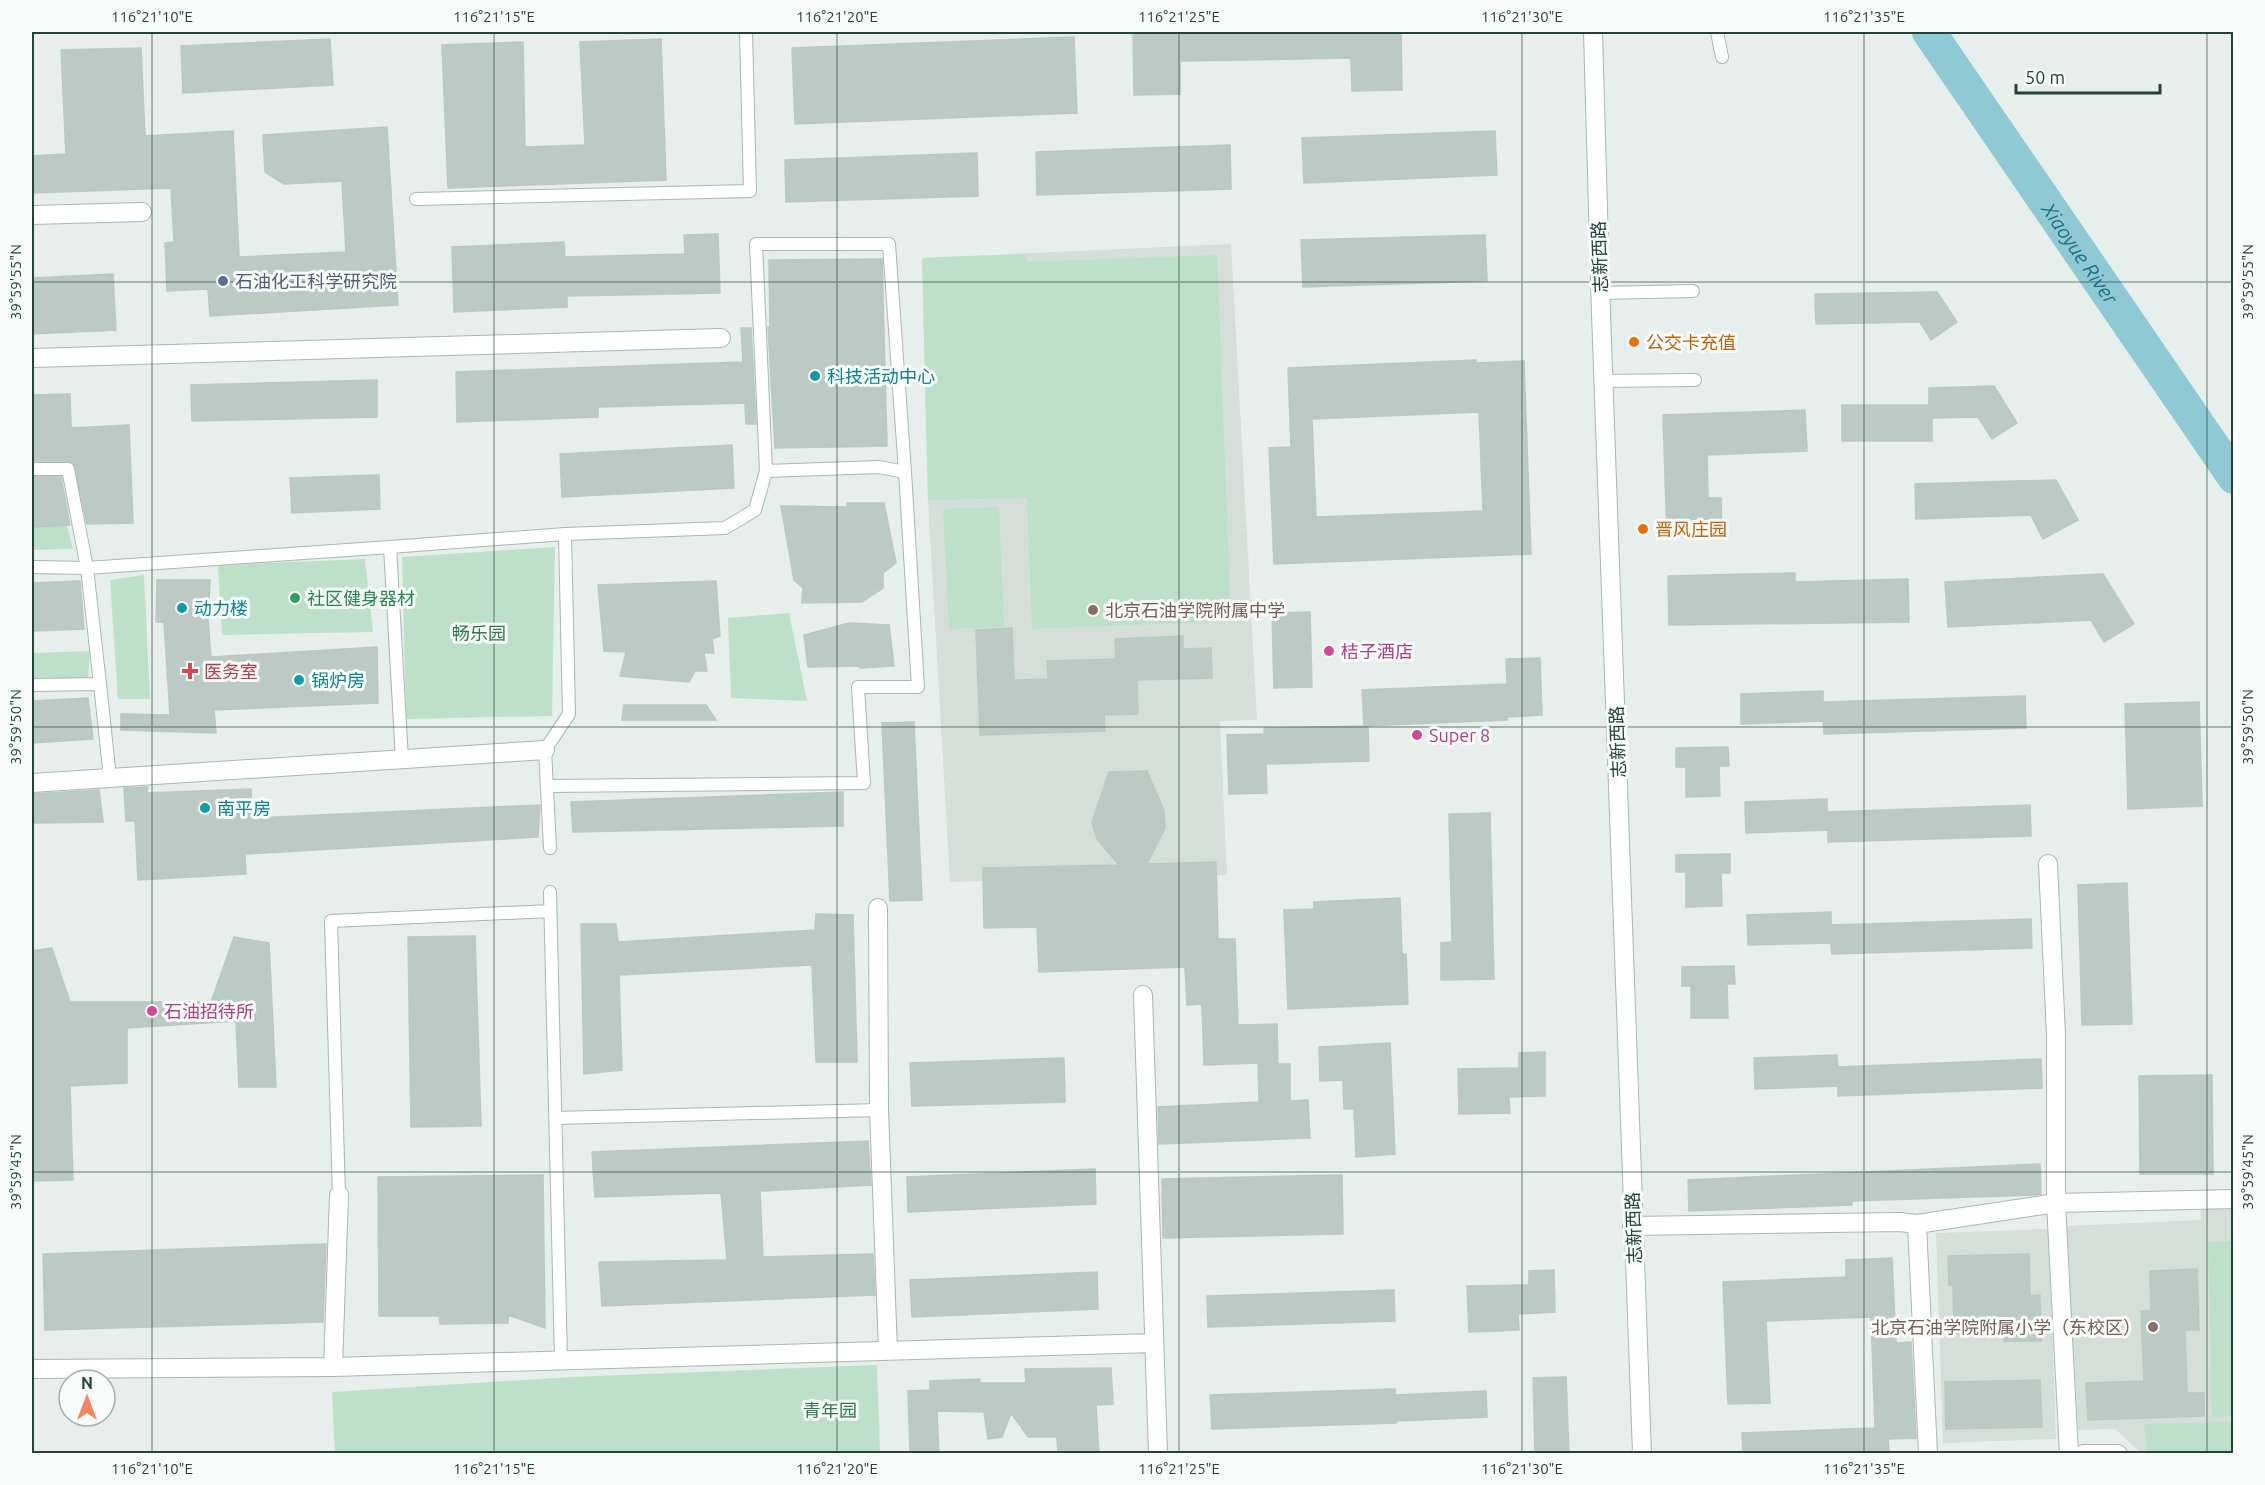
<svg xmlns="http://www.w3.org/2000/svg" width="2265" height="1485" font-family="Ubuntu,'Noto Sans SC',sans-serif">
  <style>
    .built { fill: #d4dfda }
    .green { fill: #bfe0c8 }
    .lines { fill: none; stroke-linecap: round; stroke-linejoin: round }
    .river { stroke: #8ec9d4; stroke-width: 34 }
    .building { fill: #bbcac4; stroke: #b8c9c2; stroke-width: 1.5; fill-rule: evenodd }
    .service-casing { stroke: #a8b8b2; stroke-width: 14 }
    .minor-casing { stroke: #a8b8b2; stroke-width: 20 }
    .tertiary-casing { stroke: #a8b8b2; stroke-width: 20 }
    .service { stroke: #fff; stroke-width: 12 }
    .minor { stroke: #fff; stroke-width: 18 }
    .tertiary { stroke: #fff; stroke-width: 18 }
    .ticks { fill: none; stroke: #24423a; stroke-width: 1.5; stroke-opacity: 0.45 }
    .service-dot { fill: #5c6f8a; stroke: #f7fbf9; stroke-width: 2 }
    .food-dot { fill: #e8710a; stroke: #f7fbf9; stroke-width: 2 }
    .culture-dot { fill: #0f9aa8; stroke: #f7fbf9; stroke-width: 2 }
    .leisure-dot { fill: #2e9e5b; stroke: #f7fbf9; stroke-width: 2 }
    .education-dot { fill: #8d6e63; stroke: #f7fbf9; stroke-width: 2 }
    .hotel-dot { fill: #d1479c; stroke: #f7fbf9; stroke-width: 2 }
    .health-dot { fill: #e0444e; stroke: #f7fbf9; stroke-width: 2 }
    .labels { text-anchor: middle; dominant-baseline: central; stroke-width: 6; stroke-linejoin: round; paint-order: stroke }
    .street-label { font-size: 18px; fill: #24423a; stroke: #f7fbf9 }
    .service-label { font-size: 18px; fill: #4e5e75; stroke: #f7fbf9; text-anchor: start }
    .food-label { font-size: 18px; fill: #c56008; stroke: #f7fbf9; text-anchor: start }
    .culture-label { font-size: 18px; fill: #0d838f; stroke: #f7fbf9; text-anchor: start }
    .leisure-label { font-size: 18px; fill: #27864d; stroke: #f7fbf9; text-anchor: start }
    .education-label { font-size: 18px; fill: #785e54; stroke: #f7fbf9; text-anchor: start }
    .park-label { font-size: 18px; fill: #2d7a4b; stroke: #f7fbf9 }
    .hotel-label { font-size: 18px; fill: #b23c85; stroke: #f7fbf9; text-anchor: start }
    .health-label { font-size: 18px; fill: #be3a42; stroke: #f7fbf9; text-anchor: start }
    .water-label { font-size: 20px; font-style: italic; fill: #1c6f80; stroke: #f7fbf9 }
    .neatline { fill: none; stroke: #24423a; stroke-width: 2 }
    .ticks-label { font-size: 15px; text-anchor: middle; fill: #24423a }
  </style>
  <rect width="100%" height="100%" fill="#e6efeb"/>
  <path class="built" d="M1231 244 1257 720 1220 721 1227 875 950 882 928 500 922 258Z
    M2233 1204V1453H2141L2115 1429 2078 1430 2066 1226 2201 1220 2200 1205Z
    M2049 1229 2056 1439 1943 1443 1936 1233Z"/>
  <path class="green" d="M1026 254 1027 262 1217 255 1231 621 1032 629 1027 498 928 500 922 258Z
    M32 473H53L73 549 32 550Z
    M999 507 1004 627 949 629 943 509Z
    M555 547 552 716 406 719 402 557Z
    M365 559 373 632 222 635 218 565Z
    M144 575 150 699H118L110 580Z
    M789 613 807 701 731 698 728 618Z
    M90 651 88 679 32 682V653Z
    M2233 1241V1416L2212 1417 2208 1242Z
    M877 1365 880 1453H335L332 1392 571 1377Z
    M2233 1422V1453H2147L2144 1424Z"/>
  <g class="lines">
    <path class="river" id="s1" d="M1929 32 2234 477"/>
  </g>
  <path class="building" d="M1133 32H1401L1402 90 1352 91 1351 58 1180 61V94L1134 95Z
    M1074 37 1077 113 795 124 792 48Z
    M330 39 333 85 183 93 181 46Z
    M661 39 666 180 448 188 442 45 523 42 525 147 585 145 580 42Z
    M141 48 145 136 233 131 239 257 346 252 342 181 284 184 265 172 263 135 387 127 398 305 210 316 208 289 167 291 165 243 174 242 171 188 32 193V156L66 154 61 50Z
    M1495 131 1497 175 1304 183 1302 138Z
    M1230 145 1231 189 1037 195 1036 152Z
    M977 153 978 196 786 202 785 160Z
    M718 234 720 293 567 296V307L454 312 452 247 564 242 565 257 685 254 684 235Z
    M1485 235 1487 281 1303 287 1301 240Z
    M882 259 887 446 775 448 768 327H770L769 260Z
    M113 274 116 330 32 334V278Z
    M1937 292 1957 322 1931 340 1920 322 1816 324 1815 294Z
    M741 328H751L756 424H746L745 403 598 407V417L457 422 456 372 743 362Z
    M1476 360V363L1524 361 1531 554 1274 564 1269 448 1291 447 1288 368ZM1479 412 1483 511 1316 517 1312 419Z
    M377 380V417L192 421 191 385Z
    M1994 386 2017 423 1992 439 1978 417 1932 418V441H1842V405H1929V388Z
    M70 394 71 428 129 425 133 523 87 524 74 464 68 461H32V395Z
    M1805 410 1807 451 1707 455 1708 498H1721L1722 535 1667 537 1663 415Z
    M732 445 734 488 562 497 560 454Z
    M379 475 380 509 292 513 290 478Z
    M32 477H61L70 525 32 527Z
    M2056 480 2078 520 2043 539 2031 515 1916 519 1915 484Z
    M847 503H884L896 563 883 573V588L862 602 802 603 803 588 794 580 781 506 848 507Z
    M1795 573V582L1908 579 1909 622 1669 625 1668 576Z
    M2103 574 2134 624 2104 642 2091 620 1948 627 1945 582Z
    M157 580H210L208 620 211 657 377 647 378 703 214 710 216 733 121 730V714L170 715 164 622H156Z
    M80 581 84 629 32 631V583Z
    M716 581 720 636 712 639 714 653H704L707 671H695L689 682 620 676 626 652 604 651 598 585Z
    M1310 612 1312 687 1274 688 1272 613Z
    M849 623 889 625 894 666 860 668 859 666 808 667 804 635Z
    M1012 628 1014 680 1048 679 1047 661 1116 659 1115 639 1183 636V649L1211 648 1212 678 1137 680 1138 714 1104 715 1105 731 980 735 976 630Z
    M1540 658 1542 715 1507 717V720L1364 726 1362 690 1507 684 1506 659Z
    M1823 691V702L2025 696 2026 728 1824 734 1823 721 1741 724V694Z
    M88 698 93 739 32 743V701Z
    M2199 702 2202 806 2128 809 2125 704Z
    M624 705H706L716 720H622Z
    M914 722 922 900 890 901 882 723Z
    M1364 726H1368L1369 761 1266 764 1267 793 1229 794 1227 735 1264 734V728Z
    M1728 747 1729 766H1719L1720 796 1686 797V767H1676V748Z
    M1147 771 1164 811 1165 828 1147 864 1216 862 1218 939H1235L1238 1025 1277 1024 1278 1064H1290V1101L1308 1100 1310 1138 1159 1144 1158 1107 1259 1102 1258 1063 1204 1065 1202 1004 1187 1005 1185 967 1039 972 1037 927 984 928 983 868 1119 865 1097 839 1092 822 1109 772Z
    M148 787 147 793 251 789 252 818 540 805 538 837 245 854 246 874 138 880 135 821H126L124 788Z
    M99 790 103 822 32 823V794Z
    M843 792V826L573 832 571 802Z
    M1827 799V812L2030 805 2031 836 1828 842V830L1746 833 1745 802Z
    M1490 813 1494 979 1441 980V943L1452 942 1449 814Z
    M1730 854V873H1721L1722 906 1686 907V872H1676V855Z
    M2127 883 2132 1024 2082 1025 2078 885Z
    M1400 898 1402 954H1406L1408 1004 1288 1009 1284 910 1314 909V902Z
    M1831 912V925L2031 919 2032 948 1832 954 1831 943 1748 945 1747 915Z
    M816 914 853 915 857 1062H816L812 965 619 975 622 1070 584 1074 581 924H616L618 942 815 930Z
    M475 936 481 1126 411 1127 408 937Z
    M234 937 269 943 276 1087H239L236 1021 127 1028V1083L70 1086 73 1180 32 1181V951L52 948 70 1002H211Z
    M1734 966 1735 984H1727L1728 1018H1691V986H1682V967Z
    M1390 1043 1395 1154 1356 1157 1354 1109H1344L1343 1080 1320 1081 1319 1047Z
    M1545 1052V1096L1509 1097 1510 1113 1459 1114 1458 1069 1519 1068V1053Z
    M1837 1055 1838 1067 2041 1059 2042 1088 1838 1096V1086L1755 1089 1754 1058Z
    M1064 1058 1065 1102 912 1106 910 1063Z
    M2212 1075 2213 1174H2140L2139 1076Z
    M868 1141 871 1185 760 1191 763 1257 873 1254 875 1295 602 1306 599 1262 727 1260 721 1193 595 1197 592 1152Z
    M2040 1164 2041 1194 2034 1195 1852 1201V1205L1689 1211 1688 1180Z
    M1095 1169 1096 1204 908 1212 907 1177Z
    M543 1175 545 1328 508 1315V1323L440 1324 439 1316H379L378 1177Z
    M1342 1175 1343 1234 1163 1238 1162 1179Z
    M326 1244 323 1322 45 1330 43 1254Z
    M2029 1254 2030 1296 2040 1295 2041 1341H2004V1333L1954 1334 1953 1285H1949L1948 1256Z
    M1892 1258 1896 1343 1911 1342 1916 1438 1888 1439 1889 1454H1743L1742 1433 1875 1428 1871 1317 1766 1321 1770 1403 1728 1404 1723 1282 1846 1277V1260Z
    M2197 1269 2199 1330H2185L2187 1393H2204V1416L2088 1420 2086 1383 2144 1381 2141 1311H2151L2150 1271Z
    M1554 1270 1555 1312 1518 1314 1519 1330 1469 1332 1467 1286 1529 1285V1271Z
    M1097 1272 1098 1309 912 1317 910 1280Z
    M1394 1290 1395 1321 1208 1327 1207 1296Z
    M1111 1368 1113 1404 1096 1405 1099 1454H1058L1057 1437H1028L1011 1413 1002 1437 988 1439 984 1412 937 1411 939 1454H910L908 1391 930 1390V1381L980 1379 979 1383H1026L1025 1369Z
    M1566 1377 1569 1454H1535L1533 1378Z
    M2040 1380 2042 1427 1946 1429 1945 1382Z
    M1395 1389V1395L1486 1391 1487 1417 1396 1421V1423L1212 1429 1210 1395Z"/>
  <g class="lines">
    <defs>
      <path id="service" d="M1717 32 1722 57
        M416 199 750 191 746 32
        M1600 293 1693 291
        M1603 381 1695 380
        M32 469H68L87 568 32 567
        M766 471 756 244H889L905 472
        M390 547 565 534 569 714 545 750 550 848
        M100 684 110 778
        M32 685 100 684 87 568 390 547 402 760
        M547 786 864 783 858 687H918L905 472 879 467 766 471 755 510 725 528 565 534
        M550 892 561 1360
        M555 1118 879 1110
        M339 1195 331 921 550 911"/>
      <path id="minor" d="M32 215 142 212
        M32 358 721 338
        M32 783 545 750
        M2048 864 2056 1035V1203L2069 1454
        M878 908 879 1110 888 1351
        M1143 995 1158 1454
        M1917 1224 1928 1454
        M1632 1226 1900 1222 1917 1224 2056 1203 2234 1199
        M333 1367 339 1195
        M32 1369 333 1367 1154 1343
        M2083 1454H2118"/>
      <path id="tertiary" d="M1593 32 1601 314 1642 1454"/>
    </defs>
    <use href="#service" class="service-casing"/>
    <use href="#minor" class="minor-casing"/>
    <use href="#tertiary" class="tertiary-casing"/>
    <use href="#service" class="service"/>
    <use href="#minor" class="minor"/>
    <use href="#tertiary" class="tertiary"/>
  </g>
  <path class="ticks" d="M152 32V1454M494 32V1454M837 32V1454M1179 32V1454M1522 32V1454M1864 32V1454M2207 32V1454M32 282H2234M32 727H2234M32 1172H2234"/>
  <circle class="service-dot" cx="223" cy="281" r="6"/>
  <g class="food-dot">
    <circle cx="1634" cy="342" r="6"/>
    <circle cx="1643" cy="529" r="6"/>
  </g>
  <g class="culture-dot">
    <circle cx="815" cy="376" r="6"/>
    <circle cx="182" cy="608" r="6"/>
    <circle cx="299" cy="680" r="6"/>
    <circle cx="205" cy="808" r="6"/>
  </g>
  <circle class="leisure-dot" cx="295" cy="598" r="6"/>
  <g class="education-dot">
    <circle cx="1093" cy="610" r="6"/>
    <circle cx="2153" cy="1327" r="6"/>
  </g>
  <g class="hotel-dot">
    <circle cx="1329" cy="651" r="6"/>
    <circle cx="1417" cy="735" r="6"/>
    <circle cx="152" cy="1011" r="6"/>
  </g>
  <path class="health-dot" d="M187 662h6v6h6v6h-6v6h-6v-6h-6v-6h6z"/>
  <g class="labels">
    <g class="street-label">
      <text transform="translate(1599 257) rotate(-92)">志新西路</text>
      <text transform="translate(1617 742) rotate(-92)">志新西路</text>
      <text transform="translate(1633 1228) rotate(-92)">志新西路</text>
    </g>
    <g class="service-label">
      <text x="235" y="281">石油化工科学研究院</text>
    </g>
    <g class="food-label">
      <text x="1646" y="342">公交卡充值</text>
      <text x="1655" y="529">晋风庄园</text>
    </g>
    <g class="culture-label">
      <text x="827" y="376">科技活动中心</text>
      <text x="194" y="608">动力楼</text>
      <text x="311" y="680">锅炉房</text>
      <text x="217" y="808">南平房</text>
    </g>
    <g class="leisure-label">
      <text x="307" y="598">社区健身器材</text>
    </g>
    <g class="education-label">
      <text x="1105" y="610">北京石油学院附属中学</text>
      <text x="2141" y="1327" text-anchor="end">北京石油学院附属小学（东校区）</text>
    </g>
    <g class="park-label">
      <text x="479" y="633">畅乐园</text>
      <text x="830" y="1410">青年园</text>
    </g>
    <g class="hotel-label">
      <text x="1341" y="651">桔子酒店</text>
      <text x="1429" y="735">Super 8</text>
      <text x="164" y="1011">石油招待所</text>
    </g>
    <g class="health-label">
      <text x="204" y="671">医务室</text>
    </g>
    <g class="water-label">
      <text stroke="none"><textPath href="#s1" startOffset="268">Xiaoyue River</textPath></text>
    </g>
  </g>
  <rect width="2265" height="1485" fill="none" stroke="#f7fbf9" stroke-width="66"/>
  <g transform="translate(87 1398)"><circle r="28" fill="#f7fbf9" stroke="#a3b1ad" stroke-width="1.5"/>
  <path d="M0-4.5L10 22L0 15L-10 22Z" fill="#f4845f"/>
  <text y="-9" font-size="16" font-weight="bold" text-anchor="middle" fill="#24423a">N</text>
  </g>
  <path d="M2016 84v9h144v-9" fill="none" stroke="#24423a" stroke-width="3"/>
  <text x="2025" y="84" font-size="18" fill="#24423a" stroke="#f7fbf9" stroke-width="4.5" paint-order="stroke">50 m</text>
  <rect x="33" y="33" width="2199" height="1419" class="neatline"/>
  <g class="ticks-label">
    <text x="152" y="22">116°21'10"E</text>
    <text x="494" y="22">116°21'15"E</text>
    <text x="837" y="22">116°21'20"E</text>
    <text x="1179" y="22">116°21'25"E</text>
    <text x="1522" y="22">116°21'30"E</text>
    <text x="1864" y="22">116°21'35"E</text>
    <text transform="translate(16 282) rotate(-90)" y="5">39°59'55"N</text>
    <text transform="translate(2248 282) rotate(-90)" y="5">39°59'55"N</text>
    <text transform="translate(16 727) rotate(-90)" y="5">39°59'50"N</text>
    <text transform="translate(2248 727) rotate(-90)" y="5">39°59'50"N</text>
    <text transform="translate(16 1172) rotate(-90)" y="5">39°59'45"N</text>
    <text transform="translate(2248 1172) rotate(-90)" y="5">39°59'45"N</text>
    <text x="152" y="1474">116°21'10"E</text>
    <text x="494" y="1474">116°21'15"E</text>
    <text x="837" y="1474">116°21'20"E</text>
    <text x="1179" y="1474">116°21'25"E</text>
    <text x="1522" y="1474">116°21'30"E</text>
    <text x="1864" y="1474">116°21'35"E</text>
  </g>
</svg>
